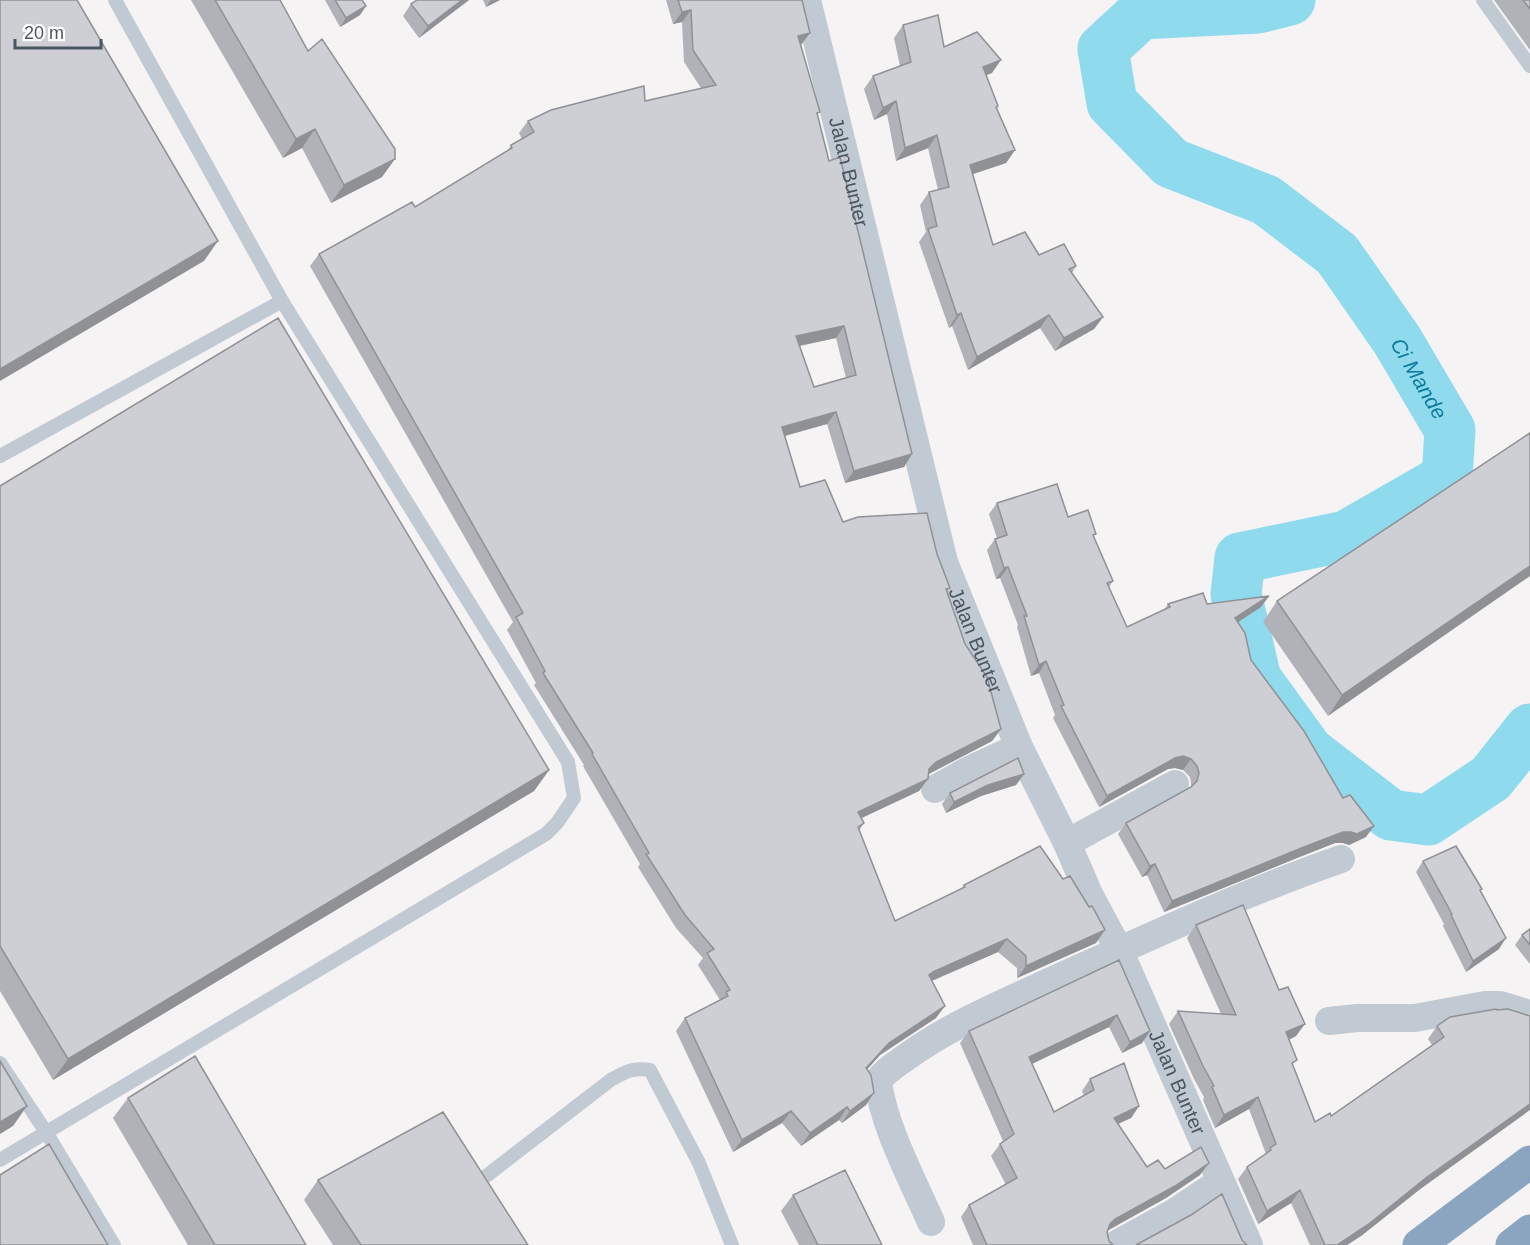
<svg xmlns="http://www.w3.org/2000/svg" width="1530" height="1245" font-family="Helvetica,sans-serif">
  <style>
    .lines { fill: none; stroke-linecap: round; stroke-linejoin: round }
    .river { stroke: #90daee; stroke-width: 51 }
    .lane { stroke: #c1cad2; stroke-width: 14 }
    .street { stroke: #c1cad2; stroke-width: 28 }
    .highway { stroke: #8ba5c1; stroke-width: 33 }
    .wall { fill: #b0b2b7; fill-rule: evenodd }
    .shaded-wall { fill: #909195 }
    .building { fill: #cdcfd5; stroke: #909195; stroke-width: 1.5; fill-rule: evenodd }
    .labels { text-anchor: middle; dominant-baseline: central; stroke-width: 5; stroke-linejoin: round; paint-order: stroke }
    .street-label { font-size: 20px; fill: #4a5661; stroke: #fff }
    .water-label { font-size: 21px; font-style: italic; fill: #0c7c9b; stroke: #fff }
  </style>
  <rect width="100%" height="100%" fill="#f5f3f3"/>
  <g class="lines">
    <path class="river" id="s1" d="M1290 0 1258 8 1141 14 1103 49 1112 103 1171 163 1266 200 1337 254 1397 340 1450 430 1447 478 1346 536 1240 558 1236 594 1256 679 1309 752 1391 815 1428 820 1491 778 1530 729"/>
    <path class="lane" d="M1483 0 1530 66
      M0 456 282 301
      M0 1063 46 1132 114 1245
      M0 1160 546 834 557 823 574 798 568 762 282 301 115 0
      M481 1180 612 1079C626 1072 634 1067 650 1070L699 1163 732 1245"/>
    <g class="street">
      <path id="s2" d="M807 0 944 562 1019 747 1067 843 1089 894 1119 950 1249 1245"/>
      <path d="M935 789 969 770 1019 747"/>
      <path d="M1067 843 1175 784"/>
      <path d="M1329 1021 1357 1018H1415L1485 1005H1500L1530 1014"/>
      <path d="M931 1222C913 1181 883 1125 878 1081 885 1071 895 1065 905 1058 946 1028 992 1008 1038 987 1138 942 1238 895 1341 859"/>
      <path d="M1115 1245 1175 1212 1220 1182"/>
    </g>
    <path class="highway" d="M1419 1245 1530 1162
      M1512 1245 1530 1231"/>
  </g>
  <path class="wall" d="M191 0H280L308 51 382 177 331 203 302 148 283 158Z
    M325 0H362L366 6 360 15 340 27Z
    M417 0H469L419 38 403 16 411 4Z
    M483 0H500L486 7Z
    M666 0H802L801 45 817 115 829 161 912 454 904 467 845 483 827 424 785 436 800 487 843 522 937 554 950 588 947 592 965 644 1001 729 992 741 928 774V779L919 791 861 818 864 823 859 831 895 921 961 889 964 885 1096 943 1017 978V968L998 952 932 981 936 1018 880 1055 867 1070 866 1105 842 1123 839 1120 801 1146 782 1123 733 1152 676 1031 685 1018 720 1000 698 965 703 958 676 928 638 867 640 864 583 766 584 765 534 685 536 683 507 630 513 622 310 266 319 254 415 207 507 152 511 145 522 139 519 133 528 121 645 101 701 88 684 62 682 22 673 24ZM836 338 846 378 814 387 800 346Z
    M1494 0H1530V50Z
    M903 25 992 73 986 75 998 106 997 108 1015 150 1006 163 973 174 993 245 1039 255 1076 266 1072 273 1103 317 1094 329 1055 351 1040 328 968 370 952 326 949 328 919 242 926 232 920 205 929 192 938 190 928 148 896 161 887 114 874 120 864 89 873 76 900 66 894 38Z
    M1530 433 1328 716 1263 622 1277 601Z
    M0 486 549 770 534 791 53 1080 0 991Z
    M997 503 1068 517 1094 537 1113 581 1109 587 1127 627 1164 610 1168 604H1207L1269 596 1261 607 1238 622 1251 660 1366 837 1349 845 1343 843H1335L1297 858 1164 912 1147 875 1142 877 1118 834 1126 823 1191 787V784L1190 777 1183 770 1175 768 1168 769 1099 807 1053 718 1055 715 1039 673 1031 676 1017 627 1018 625 1000 578 996 579 987 550 995 539 997 538 989 514Z
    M1024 774 1016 785 981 796 946 813 942 804 950 793Z
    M1423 861 1499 949 1466 972 1443 926 1444 924 1416 872Z
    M1196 925 1296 1036 1289 1040 1293 1066 1315 1122 1331 1116 1432 1045 1428 1039 1437 1026 1450 1017 1419 1190 1361 1236 1347 1245H1310L1291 1203 1258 1224 1238 1179 1247 1167 1266 1154 1249 1109 1215 1128 1203 1100 1204 1097 1194 1079 1169 1024 1178 1011 1221 1014 1187 938Z
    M1530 929V964L1515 945 1522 935Z
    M1119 960 1150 1031 1142 1043 1122 1053 1109 1027 1032 1064 1054 1112 1084 1096 1082 1091 1090 1079 1139 1106 1131 1118 1118 1124 1147 1167 1165 1169 1200 1175 1166 1198 1107 1230V1232L1109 1241 1113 1245H973L961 1217 969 1205 1006 1185 991 1156 1000 1144 1003 1141 960 1043 969 1031Z
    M128 1098 306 1245H188L113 1118Z
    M318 1180 528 1245H333L304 1200Z
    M793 1195 882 1245H799L781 1211Z"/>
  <path class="shaded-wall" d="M462 0H469L419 38 428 26Z
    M491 0H500L486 7Z
    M366 6 360 15 340 27 346 18Z
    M691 10 682 22 673 24 682 12Z
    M810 33 801 45 798 36Z
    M1001 60 992 73 974 80 983 67Z
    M896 101 887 114 874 120 883 108Z
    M315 129 302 148 283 158 296 139Z
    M937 135 928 148 896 161 905 148Z
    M1015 150 1006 163 961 178 970 165Z
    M395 159 382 177 331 203 344 185Z
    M218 241 204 261 0 381V369Z
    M961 313 952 326 949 328 957 315Z
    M1049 315 1040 328 968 370 977 357Z
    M1103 317 1094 329 1055 351 1064 338Z
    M844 326 836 338 788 348 796 336Z
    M836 412 827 424 773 439 782 427Z
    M912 454 904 467 845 483 854 471Z
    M1530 566V576L1328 716 1342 695Z
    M1008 567 1000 578 996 579 1004 568Z
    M1269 596 1261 607 1228 629 1235 618Z
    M1046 661 1039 673 1031 676 1039 665Z
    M1001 729 992 741 927 775 929 769 936 762Z
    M1183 756 1191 759 1183 770 1175 768 1168 769 1099 807 1107 796 1175 758Z
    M549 770 534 791 53 1080 68 1059Z
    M1024 774 1016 785 981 796 946 813 954 802 988 785Z
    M928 779 919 791 849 824 858 812Z
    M1374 826 1366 837 1349 845 1343 843H1335L1297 858 1164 912 1172 901 1304 847 1343 832Z
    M1155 864 1147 875 1142 877 1150 866Z
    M1105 930 1096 943 1017 978 1026 966Z
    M1506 938 1499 949 1466 972 1473 961Z
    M1007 939 998 952 924 984 929 975 933 972Z
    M945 1006 936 1018 880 1055 857 1080 866 1068 889 1043Z
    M1117 1015 1109 1027 1021 1069 1029 1057Z
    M1305 1024 1296 1036 1277 1045 1286 1032Z
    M1150 1031 1142 1043 1122 1053 1130 1042Z
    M874 1093 866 1105 842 1123 850 1111Z
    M1258 1097 1249 1109 1215 1128 1224 1115Z
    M1530 1104V1110L1419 1190 1361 1236 1347 1245H1337L1427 1177Z
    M27 1106 13 1126 0 1134V1122Z
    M1139 1106 1131 1118 1106 1129 1114 1118Z
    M847 1107 839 1120 801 1146 810 1133Z
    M791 1111 782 1123 733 1152 742 1140Z
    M1209 1163 1200 1175 1166 1198 1107 1231 1110 1224 1115 1219Z
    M1300 1190 1291 1203 1258 1224 1267 1211Z"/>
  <path class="building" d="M0 0H77L218 241 0 369Z
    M215 0H280L308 51 322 39 395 149V159L344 185 315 129 296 139Z
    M335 0H362L366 6 346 18Z
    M417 0H462L428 26 411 4Z
    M678 0H802L810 33 798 36 820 112 817 113 829 161 840 157 912 454 854 471 836 412 782 427 800 487 825 480 843 522 858 517 927 513 937 554 950 588 946 589 965 644 987 677 1001 729 936 762 929 769 928 779 858 812 864 823 858 827 895 921 965 887 964 885 1040 846 1063 879 1070 876 1089 907 1092 906 1105 930 1026 966V956L1007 939 933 972 929 975 945 1006 889 1043 866 1068 871 1075 874 1093 850 1111 847 1107 810 1133 791 1111 742 1140 685 1018 728 996 726 992 730 990 707 953 714 949 685 915 646 854 649 853 592 754 593 753 543 673 545 671 516 617 523 613 319 254 412 202 415 207 512 148 511 145 534 132 528 121 551 110 644 86 645 101 716 85 693 50 691 10 682 12ZM844 326 856 375 814 387 796 336Z
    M1523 0H1530V9Z
    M938 15 944 47 977 32 1001 60 983 67 998 106 996 107 1015 150 970 165 993 245 1025 232 1039 255 1064 244 1076 266 1069 269 1103 317 1064 338 1049 315 977 357 961 313 957 315 928 229 937 226 929 192 949 187 937 135 905 148 896 101 883 108 873 76 911 62 903 25Z
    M278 318 549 770 68 1059 0 946V486Z
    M1530 433V566L1342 695 1277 601Z
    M1057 484 1068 517 1088 510 1096 534 1093 535 1113 581 1107 583 1127 627 1170 607 1168 604 1203 593 1207 604 1269 596 1235 618 1245 633 1251 660 1304 731 1343 798 1350 795 1374 826 1357 834 1351 832H1343L1304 847 1172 901 1155 864 1150 866 1126 823 1191 787 1197 781 1199 773 1197 766 1191 759 1183 756 1175 758 1107 796 1061 706 1064 705 1046 661 1039 665 1024 616H1027L1008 567 1004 568 995 539 1007 535 997 503Z
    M1018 758 1024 774 988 785 954 802 950 793Z
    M1456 846 1482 889 1480 890 1506 938 1473 961 1451 915 1452 914 1423 861Z
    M1243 905 1279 990 1288 987 1305 1024 1286 1032 1297 1060 1292 1063 1315 1122 1330 1113 1331 1116 1444 1037 1437 1026 1450 1017 1496 1009 1497 1010 1508 1009 1530 1016V1104L1427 1177 1370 1223 1337 1245H1325L1300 1190 1267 1211 1247 1167 1271 1150 1270 1148 1276 1144 1258 1097 1224 1115 1212 1087 1214 1086 1203 1066 1178 1011 1236 1015 1196 925Z
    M1530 929V945L1522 935Z
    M1119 960 1150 1031 1130 1042 1117 1015 1029 1057 1054 1112 1094 1090 1090 1079 1124 1063 1139 1106 1114 1118 1147 1167 1158 1160 1165 1169 1201 1147 1209 1163 1175 1186 1115 1219 1110 1224 1107 1232 1109 1241 1113 1245H987L969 1205 1017 1178 1000 1144 1014 1134 969 1031Z
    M195 1056 306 1245H215L128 1098Z
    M0 1061 27 1106 0 1122Z
    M443 1112 528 1245H361L318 1180Z
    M49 1144 108 1245H0V1175Z
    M845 1170 882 1245H818L793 1195Z
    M1222 1194 1242 1240 1247 1245H1136L1191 1215Z"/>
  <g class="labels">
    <g class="street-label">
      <text stroke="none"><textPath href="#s2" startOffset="177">Jalan Bunter</textPath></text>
      <text stroke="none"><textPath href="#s2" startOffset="663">Jalan Bunter</textPath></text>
      <text stroke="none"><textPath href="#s2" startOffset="1149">Jalan Bunter</textPath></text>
    </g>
    <g class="water-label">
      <text stroke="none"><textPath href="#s1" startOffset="681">Ci Mande</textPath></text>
    </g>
  </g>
  <path d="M15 39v9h86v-9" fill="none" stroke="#4a5661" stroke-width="3"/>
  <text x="24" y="39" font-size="18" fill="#4a5661" stroke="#ffffff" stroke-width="4.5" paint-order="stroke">20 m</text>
</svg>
